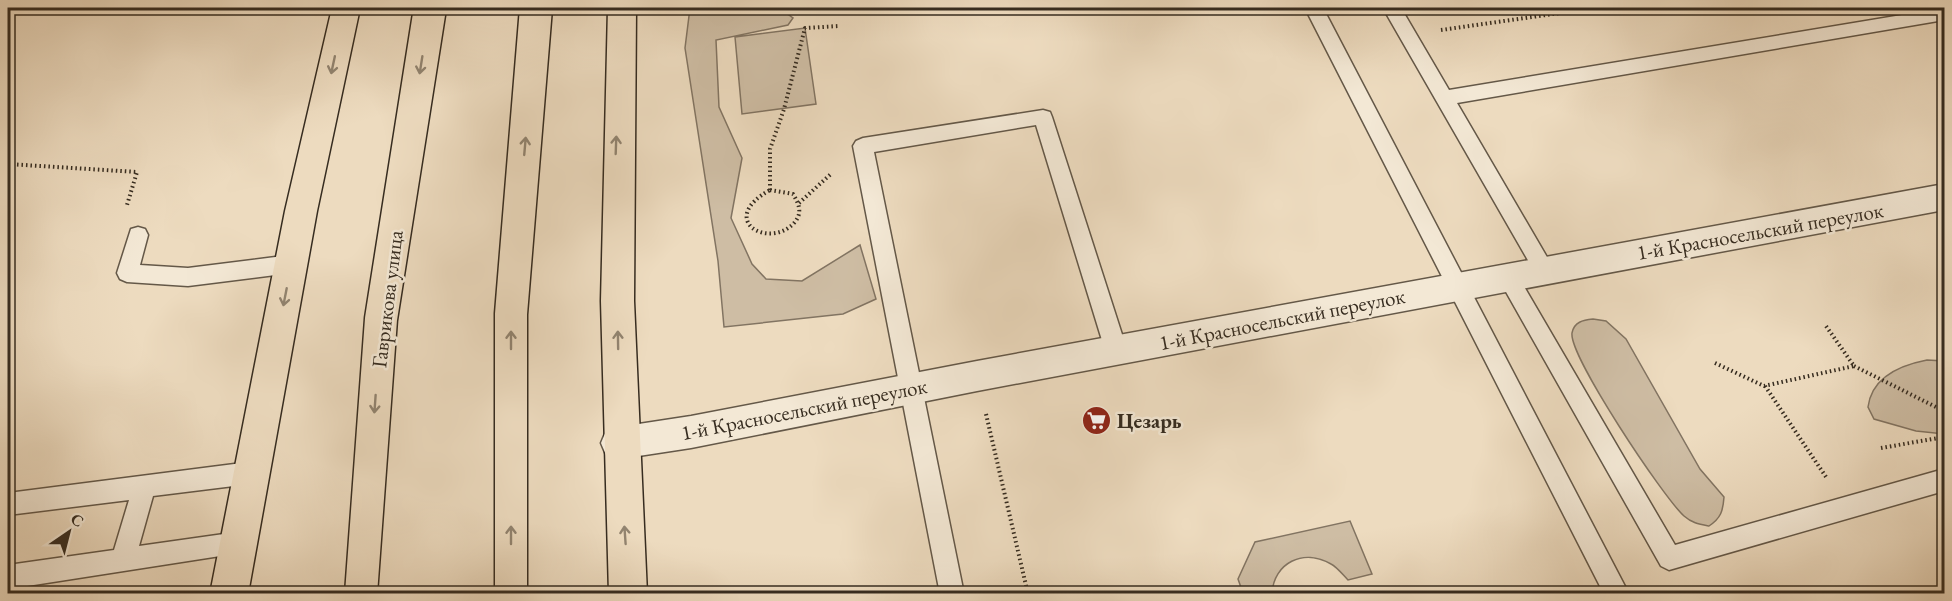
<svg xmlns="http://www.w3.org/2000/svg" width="1952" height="601" font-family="'EB Garamond',serif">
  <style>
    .green { fill: #cebda4; stroke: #827462; stroke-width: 1.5 }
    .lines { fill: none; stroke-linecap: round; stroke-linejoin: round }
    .lane-casing { stroke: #645848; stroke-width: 3 }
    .street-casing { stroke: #645848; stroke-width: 3 }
    .primary-casing { stroke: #362c20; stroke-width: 3 }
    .path { stroke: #362c20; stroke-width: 4; stroke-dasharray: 1.5 3; stroke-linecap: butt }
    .lane { fill: #f3e8d5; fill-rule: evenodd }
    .street { fill: #f3e8d5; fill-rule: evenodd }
    .primary { fill: #eddbbf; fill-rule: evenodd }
    .primary-bridge-casing { stroke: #362c20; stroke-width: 35; stroke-linecap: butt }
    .primary-bridge { stroke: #eddbbf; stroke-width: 32 }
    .oneway { stroke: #928470 }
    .labels { text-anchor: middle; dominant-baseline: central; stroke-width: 5; stroke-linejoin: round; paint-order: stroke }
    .street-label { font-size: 21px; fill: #362c20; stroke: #f3e8d5 }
    .poi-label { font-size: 21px; font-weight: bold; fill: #362c20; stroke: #f3e8d5; text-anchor: start }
  </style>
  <rect width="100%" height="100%" fill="#eddbbf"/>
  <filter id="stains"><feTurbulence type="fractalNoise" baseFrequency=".00333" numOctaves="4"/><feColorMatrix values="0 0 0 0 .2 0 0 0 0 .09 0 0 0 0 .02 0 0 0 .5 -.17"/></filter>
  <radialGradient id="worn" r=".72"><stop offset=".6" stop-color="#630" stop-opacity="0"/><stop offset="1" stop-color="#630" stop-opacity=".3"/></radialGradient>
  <path class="green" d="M690 8H779L793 18 788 25 716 40 719 107 742 158 731 218 752 264 766 279 802 281 860 245 876 299 843 314 724 327 718 261 685 48Z
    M805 28 816 104 742 114 735 37Z
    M1593 319 1606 321 1626 339 1700 469 1724 497C1723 511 1721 518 1709 526 1698 524 1692 523 1684 516 1663 497 1569 356 1572 333 1574 322 1583 320 1593 319Z
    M1927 360 1944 361V434L1916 431 1874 419 1868 407C1872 376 1901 365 1927 360Z
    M1350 521 1372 574 1348 580C1343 575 1337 567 1331 564 1303 548 1274 563 1272 593H1243L1238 579 1255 542Z"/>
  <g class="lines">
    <defs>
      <path id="lane" d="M1305 8H1323L1629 594H1604Z
        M1383 8H1401L1449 90 1944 8V20L1457 103 1551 264 1554 270 1551 276 1544 279 1537 276Z
        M1043 110 1050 112 1052 117 1127 350 1124 357 1116 360 1108 357 1105 350 1036 125 874 152 964 594H940L853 146 856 141 863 138Z
        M138 227 145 229 148 235 140 265 188 268 291 255 298 258 301 264 298 270 291 273 188 286 127 282 120 279 117 273 131 229Z
        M1508 268 1515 271 1675 545 1944 469V491L1669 570 1661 566 1501 283 1498 277 1501 271Z
        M250 462 258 465 262 473 258 481 250 484 153 496 139 546 238 532 246 536 250 544 246 552 8 589V565L114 550 129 500 8 515V493Z"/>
      <path id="street" d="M1944 184V210L977 391 691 448 619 459 606 455 601 443 606 431 619 427 691 416 977 361Z"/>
      <path id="primary" d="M332 8H360L317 211 248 594H210L285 211Z
        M608 8H636L634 301 647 594H609L601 301Z"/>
    </defs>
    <use href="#lane" class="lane-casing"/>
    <use href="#street" class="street-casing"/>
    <use href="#primary" class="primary-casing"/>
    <path class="path" d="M1441 30 1595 8
      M8 164 137 172 127 205
      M770 190V149L784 109 805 28 839 26
      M770 190 793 194C799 204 803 213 794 223 769 250 716 220 770 190Z
      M799 203 832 173
      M1715 363 1764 386 1854 366 1826 326
      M1854 366 1944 411
      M1765 386 1826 477
      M986 414 1028 594
      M1881 448 1944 437"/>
    <use href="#lane" class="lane"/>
    <use href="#street" class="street"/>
    <use href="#primary" class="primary"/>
    <defs>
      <path id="primary-bridge" d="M361 594 381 319 430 8
        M511 594V314L536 8"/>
    </defs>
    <use href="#primary-bridge" class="primary-bridge-casing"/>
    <use href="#primary-bridge" class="primary-bridge"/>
  </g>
  <defs><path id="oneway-shaft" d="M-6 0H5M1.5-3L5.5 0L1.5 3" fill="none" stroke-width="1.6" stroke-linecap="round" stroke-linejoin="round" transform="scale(1.5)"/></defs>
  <g class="oneway">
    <use href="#oneway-shaft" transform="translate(333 65) rotate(102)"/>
    <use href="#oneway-shaft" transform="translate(421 65) rotate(99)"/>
    <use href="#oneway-shaft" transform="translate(616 145) rotate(-88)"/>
    <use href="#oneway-shaft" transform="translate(525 146) rotate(-85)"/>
    <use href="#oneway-shaft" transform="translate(285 297) rotate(101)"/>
    <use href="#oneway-shaft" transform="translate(511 340) rotate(-90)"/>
    <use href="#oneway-shaft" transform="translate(618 340) rotate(-91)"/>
    <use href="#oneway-shaft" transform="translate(375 404) rotate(94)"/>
    <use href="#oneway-shaft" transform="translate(511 535) rotate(-90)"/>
    <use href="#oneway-shaft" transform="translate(625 535) rotate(-94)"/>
  </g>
  <defs>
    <symbol id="supermarket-disc" viewBox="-11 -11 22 22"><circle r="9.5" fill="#8f2418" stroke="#f3e8d5"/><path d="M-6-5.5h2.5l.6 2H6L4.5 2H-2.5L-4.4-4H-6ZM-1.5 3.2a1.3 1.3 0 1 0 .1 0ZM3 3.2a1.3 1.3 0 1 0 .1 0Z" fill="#fff"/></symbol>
  </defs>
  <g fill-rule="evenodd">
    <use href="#supermarket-disc" x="1080" y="404" width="33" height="33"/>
  </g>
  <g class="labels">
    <g class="street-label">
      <text transform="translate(1760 231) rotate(-10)">1-й Красносельский переулок</text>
      <text transform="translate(387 299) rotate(-83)">Гаврикова улица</text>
      <text transform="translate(1282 319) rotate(-11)">1-й Красносельский переулок</text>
      <text transform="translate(804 409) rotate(-11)">1-й Красносельский переулок</text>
    </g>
    <g class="poi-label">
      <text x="1117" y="420">Цезарь</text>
    </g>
  </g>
  <rect width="1952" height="601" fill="none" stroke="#eddbbf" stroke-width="30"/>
  <rect x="9" y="9" width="1934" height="583" fill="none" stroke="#362c20" stroke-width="3"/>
  <rect x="15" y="15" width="1922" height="571" fill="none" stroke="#362c20" stroke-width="1.5"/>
  <g transform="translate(69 532) rotate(35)" stroke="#f3e8d5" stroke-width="4.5" paint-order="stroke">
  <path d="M0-4.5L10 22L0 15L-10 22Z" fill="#362c20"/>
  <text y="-9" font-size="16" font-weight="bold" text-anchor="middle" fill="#362c20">С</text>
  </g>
  <rect width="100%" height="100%" filter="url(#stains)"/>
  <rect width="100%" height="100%" fill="url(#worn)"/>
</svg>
